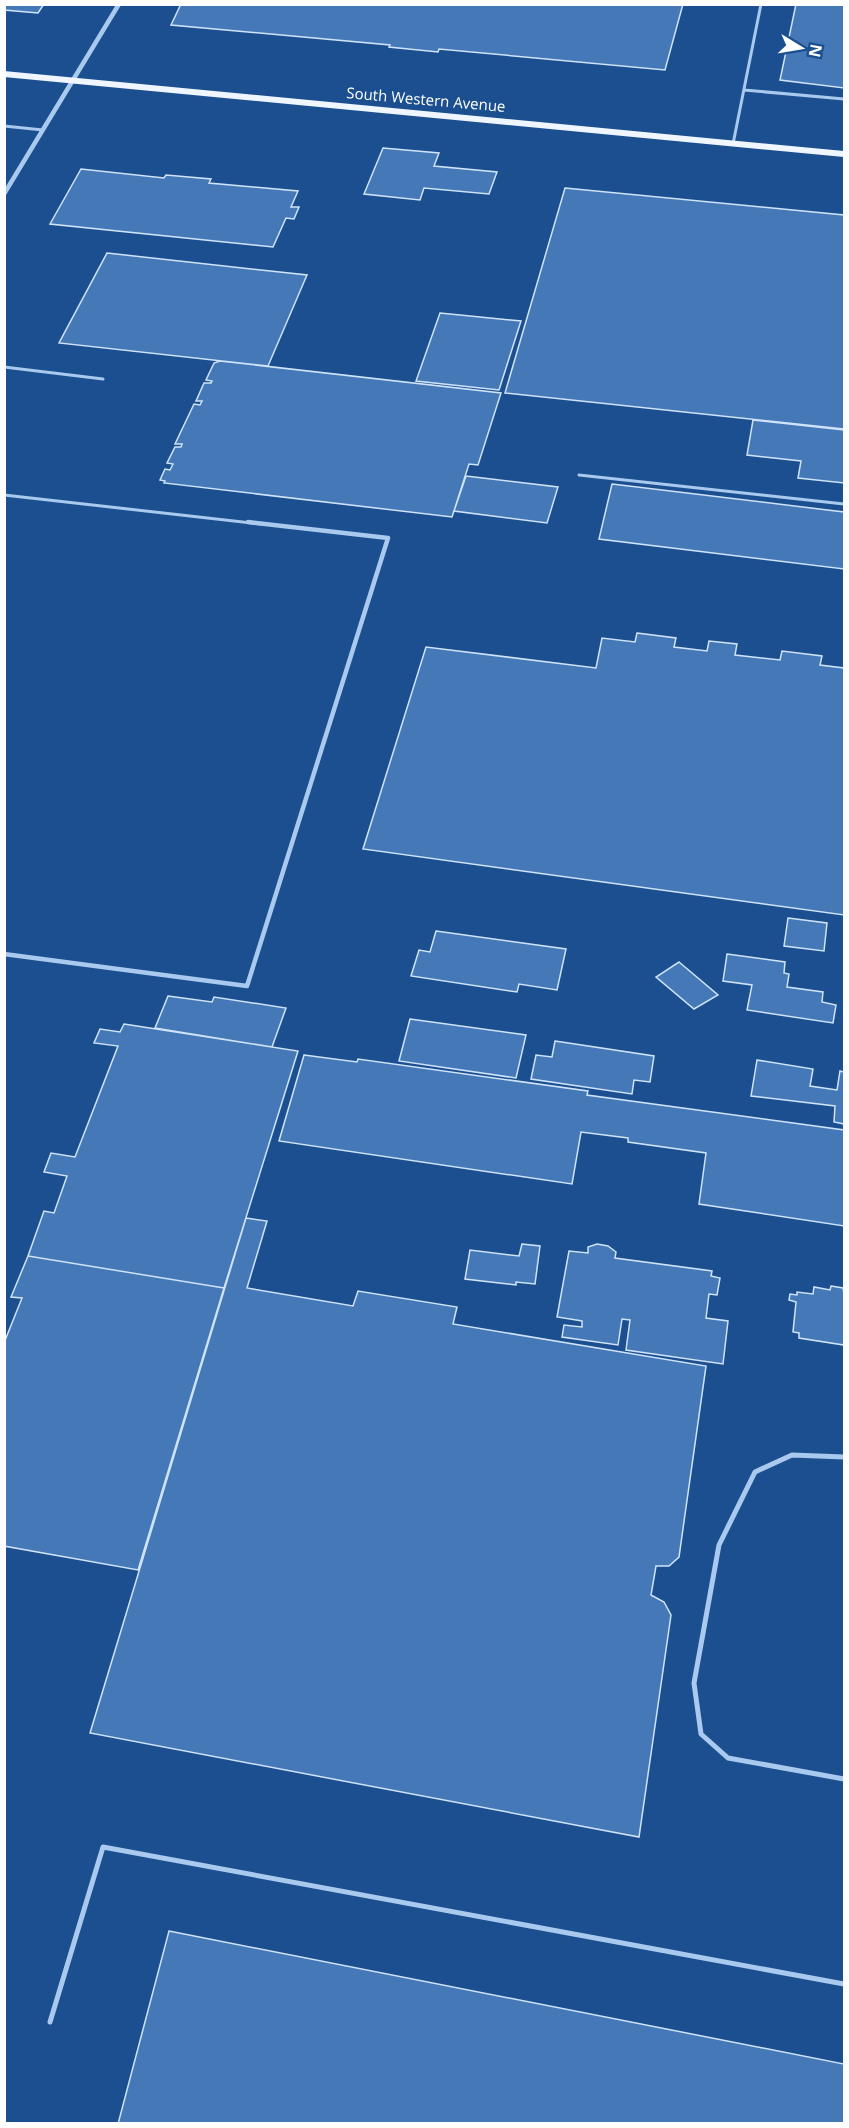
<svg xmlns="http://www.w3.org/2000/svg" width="849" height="2128" font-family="'Open Sans',sans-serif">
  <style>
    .building { fill: #4478b7; stroke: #cfe3fa; stroke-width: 1.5 }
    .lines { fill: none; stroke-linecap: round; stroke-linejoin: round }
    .lane-far2 { stroke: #a9c9ee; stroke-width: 3 }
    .lane-far1 { stroke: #a9c9ee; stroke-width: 4.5 }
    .lane { stroke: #a9c9ee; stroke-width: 5 }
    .street { stroke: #a9c9ee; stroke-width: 4.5 }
    .primary { fill: #f0f6ff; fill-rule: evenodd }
    .labels { text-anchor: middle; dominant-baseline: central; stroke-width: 5; stroke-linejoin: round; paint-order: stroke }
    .far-street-label { font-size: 15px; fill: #fff; stroke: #1b4f8f }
  </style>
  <rect width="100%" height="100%" fill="#1b4f8f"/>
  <path class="building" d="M4 4H44L38 13 4 10Z
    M181 4H683L665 70 439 49 438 52 389 47 390 45 171 25Z
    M796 4H844V88L780 80Z
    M383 148 439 153 434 166 497 172 489 194 424 188 420 200 364 194Z
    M81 169 164 178 166 175 211 179 209 183 298 191 291 207H299L294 219 286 218 273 247 50 224Z
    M565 188 844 215V429L505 393Z
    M107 253 307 275 268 366 59 343Z
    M440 313 521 321 499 390 416 381Z
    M220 361 501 393 478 465 469 464 452 517 164 483 165 481 160 480 165 469 170 470 173 464 167 463 175 447H181L182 444H175L194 404 200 405 202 401H196L204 383H211L212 381 206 380 214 363Z
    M753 420 844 430V483L798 478 801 461 747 455Z
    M466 476 558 487 547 523 454 511Z
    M612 484 844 512V569L599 539Z
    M637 633 676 638 674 647 707 651 709 641 737 644 735 655 780 660 782 651 822 656 820 665 844 668V915L363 849 426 647 596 668 602 638 635 642Z
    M788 918 827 923 824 951 784 946Z
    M436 931 566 949 557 990 519 984 517 992 411 976 419 950 430 952Z
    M727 954 785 962 784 973 789 974 787 987 823 992 822 1002 836 1005 833 1023 747 1010 752 985 723 981Z
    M679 962 718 995 694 1009 656 977Z
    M168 996 212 1002 214 997 286 1008 272 1047 155 1028Z
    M410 1019 526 1035 516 1078 399 1061Z
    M124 1024 298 1051 224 1288 28 1256 44 1211 54 1213 67 1176 44 1172 51 1153 75 1157 118 1046 94 1043 100 1029 120 1032Z
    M555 1041 654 1056 650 1082 634 1080 632 1094 531 1079 536 1055 552 1057Z
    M304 1055 357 1062 358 1059 588 1091 587 1095 844 1130V1226L699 1204 706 1153 628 1142V1138L581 1132 572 1184 279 1141Z
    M757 1060 813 1069 810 1086 837 1090 840 1071 844 1072V1124L834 1122 835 1106 751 1096Z
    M246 1218 267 1221 247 1288 353 1306 358 1291 457 1307 453 1324 706 1366 679 1557 669 1566H656L651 1595 664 1602 671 1615 639 1837 90 1733Z
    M522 1244 540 1246 535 1284 516 1282V1285L465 1279 470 1250 519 1256Z
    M597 1244 608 1246 616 1252 615 1258 712 1271 711 1276 720 1278 717 1295 709 1294 706 1318 728 1321 723 1364 626 1350 630 1320 622 1319 618 1345 562 1337 564 1325 582 1327V1321L557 1317 569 1251 588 1253V1247Z
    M28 1256 224 1288 138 1570 4 1546V1343L22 1298 11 1297Z
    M831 1286 843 1288 844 1293V1345L799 1338V1333L793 1332 796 1302 789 1300 790 1294 797 1295V1292L813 1294 814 1287 830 1290Z
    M169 1931 844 2064V2124H118Z"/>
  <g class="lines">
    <path class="lane-far2" d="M744 90 844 99
      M4 126 43 130
      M733 144 761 4
      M4 367 103 379
      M579 475 844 504
      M4 495 261 524"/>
    <path class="lane-far1" d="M4 954 247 986 388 538 248 522"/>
    <path class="lane" d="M844 1457 792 1455 755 1472 719 1545 694 1683 701 1734 728 1758 844 1779
      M50 2022 103 1847 844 1984"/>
    <path class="street" d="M4 194 119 4"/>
    <path class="primary" d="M4 71 844 151V157L4 77Z"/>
  </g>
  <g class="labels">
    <g class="far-street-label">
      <text transform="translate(426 99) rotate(5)">South Western Avenue</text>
    </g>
  </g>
  <rect width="849" height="2128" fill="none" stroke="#ffffff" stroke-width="12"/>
  <g transform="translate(801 48) rotate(101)" stroke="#1b4f8f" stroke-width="4.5" paint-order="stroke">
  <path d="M0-4.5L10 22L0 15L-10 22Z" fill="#ffffff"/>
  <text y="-9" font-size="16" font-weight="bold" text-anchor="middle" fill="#ffffff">N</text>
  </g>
</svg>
